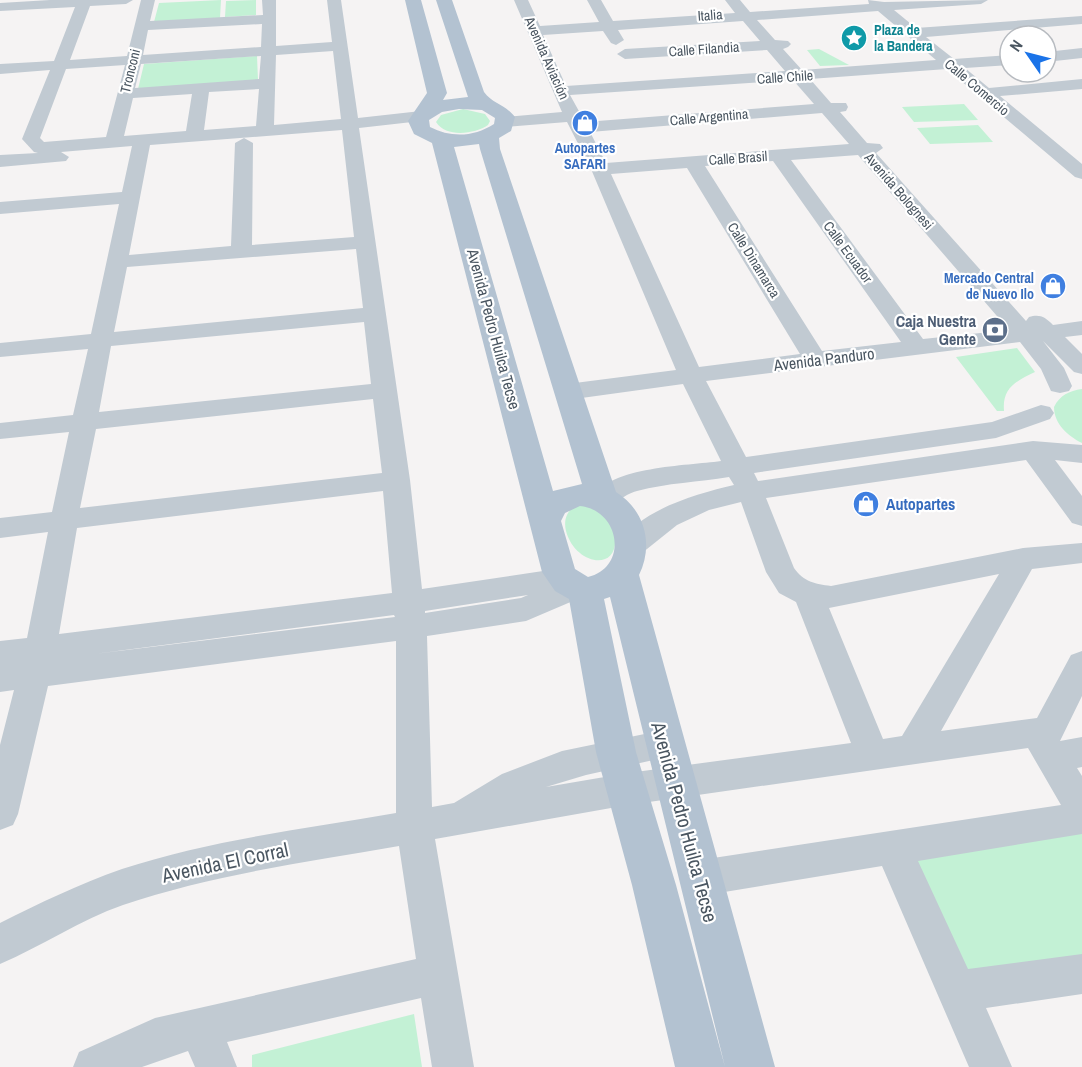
<svg xmlns="http://www.w3.org/2000/svg" width="1082" height="1067" font-family="'Archivo Narrow',sans-serif">
  <style>
    .green { fill: #c3f1d5 }
    .lines { fill: none; stroke-linecap: round; stroke-linejoin: round }
    .minor { fill: #c1cad2; fill-rule: evenodd }
    .major { fill: #b3c2d1; fill-rule: evenodd }
    .labels { text-anchor: middle; dominant-baseline: central; stroke-width: 4.5; stroke-linejoin: round; paint-order: stroke }
    .far-street-label { font-size: 14px; fill: #4a5661; stroke: #fff }
    .far-culture-label { font-size: 14px; font-weight: bold; fill: #0d838f; stroke: #fff; text-anchor: start }
    .far-shop-label { font-size: 14px; font-weight: bold; fill: #366cbe; stroke: #fff }
    .service-label { font-size: 16px; font-weight: bold; fill: #4e5e75; stroke: #fff; text-anchor: end }
    .street-label { font-size: 16px; fill: #4a5661; stroke: #fff }
    .shop-label { font-size: 16px; font-weight: bold; fill: #366cbe; stroke: #fff; text-anchor: start }
    .near-street-label { font-size: 20px; fill: #4a5661; stroke: #fff }
  </style>
  <rect width="100%" height="100%" fill="#f5f3f3"/>
  <path class="green" d="M221 0 220 18 154 22 159 3Z
    M256 0V15L225 17 226 1Z
    M819 49 849 65 820 66 807 50Z
    M257 56 258 80 138 89 144 64Z
    M964 104 978 120 914 122 902 107Z
    M463 109 485 114 490 121 488 125C475 134 446 138 436 122L441 115Z
    M978 125 993 142 930 144 917 128Z
    M1017 348 1035 372C1016 381 1002 388 1004 411H997L956 357Z
    M1082 389V443C1068 436 1054 424 1054 407 1060 395 1069 391 1082 389Z
    M578 503 603 510C607 518 614 527 615 536 619 573 575 565 566 531 563 518 568 510 578 503Z
    M1082 827V960L963 980 907 858Z
    M414 1014 422 1067H252V1055Z"/>
  <g class="lines">
    <path class="minor" d="M50 0H133L126 4 90 6 70 60 127 56 141 0H155L150 21 263 15 262 0H276V46L332 42 327 0H341L358 118 421 111 430 116 421 121 359 128 410 480 422 589 563 568 587 579 591 587 587 595 526 621 427 636 432 807 454 803 502 774 562 751 664 730 676 735 681 745 676 755 586 775 546 787 628 773 851 743 796 602 779 593 766 572 741 502 709 510 677 525 642 553 632 556 622 553 618 546C638 510 696 494 734 485L729 477C699 482 667 483 637 491 620 495 615 510 595 505L591 498C611 466 686 466 721 461L683 384 567 400 558 397 555 392 558 387 567 384 676 370 591 169 567 122 506 127 497 122 506 117 562 112 514 0H528L540 26 599 22 587 0H601L613 21 735 13 725 0H740L750 12 869 4 868 0 884 2 988 0 981 4 894 10 916 28 1082 16V24L926 37 954 59 1010 55V65L965 68 989 88 1082 79V89L1000 96 1082 164V179L1075 177 947 69 810 79 831 103H846L848 107 846 111 840 112 867 143 880 144 883 148 876 153 1026 321 1029 317C1040 314 1045 317 1053 325L1082 321V335L1065 337 1082 354V374L1074 372 1043 341 1064 368 1072 386 1069 391 1060 393 1051 391 1041 369 1020 342 706 381 746 457 992 422 1041 405 1050 407 1054 413 1050 419 996 438 754 473 758 481 1033 441 1082 445V463L1055 460 1082 496V526L1072 523 1026 460 766 498 794 568C804 582 815 584 831 586L1023 548 1082 543V563L1032 569 941 731 1037 718 1071 655 1082 651V696L1060 741 1082 737V767L1077 768 1082 776V834L918 861 968 969 1082 954V994L986 1008 1012 1067H969L882 866 700 896 687 891 681 878 687 865 700 860 1061 805 1028 748 628 805 435 839 474 1067H432L421 998 227 1042 237 1067H195L188 1051 142 1067H73L79 1052 155 1018 416 959 399 846C306 862 212 875 123 905 80 920 42 946 0 964V923C40 903 79 884 122 869 210 840 304 829 396 813V641L48 686 18 814 13 825 0 830V745L14 690 0 692V641L27 638 48 532 0 538V518L52 512 69 432 0 439V423L73 415 88 349 0 357V343L91 334 119 204 0 214V202L122 192 132 146 61 152 69 157 66 161 0 167V155L38 153 34 152 22 139 50 70 0 74V64L54 61 75 7 0 11V3ZM878 11 936 60 802 70 783 49 788 47 791 44 788 41 775 40 757 20ZM743 21 760 41 625 49 617 54 625 59 767 50 785 71 566 86 543 35 603 31 611 43 616 45 624 40 618 30ZM262 24 261 47 143 55 148 30ZM333 51 341 119 274 125 276 55ZM261 56 259 79 135 88 141 64ZM125 65 106 137 44 142 40 138 66 69ZM793 80 814 104 585 122 570 95ZM259 89 256 126 204 130 209 92ZM192 94 186 131 124 136 133 98ZM822 113 849 144 606 163 590 132ZM342 130 354 237 252 245 253 143 244 138 235 143 231 246 129 255 150 145ZM858 155 1009 330 923 339 791 160ZM773 161 901 342 822 351 705 166ZM687 168 800 354 699 367 611 174ZM356 249 363 308 114 332 127 267ZM364 322 371 384 99 412 111 346ZM373 399 382 473 80 508 96 429ZM383 491 392 593 59 634 77 528ZM999 574 902 736 883 739 829 608ZM528 595 521 598 425 613V611ZM394 615 395 617 94 654Z
      M1082 48V58L1046 62V52Z"/>
    <path class="major" d="M405 0H421L447 93 443 100 468 97 436 0H452L484 92C493 104 506 105 515 117L511 131 499 138 500 149 616 492C645 510 654 545 639 575L775 1067H725L610 597 604 599 636 752 676 885 725 1067H675L632 885 596 752 569 599 555 591 542 572 432 143 414 134 408 121 427 93ZM459 109 482 110 495 118 494 124C474 137 451 138 430 127L429 120 442 112ZM479 144 480 149 582 484 553 491 454 147ZM580 506C620 510 629 567 588 577L575 569 561 521 565 513Z"/>
  </g>
  <defs>
    <symbol id="sight-disc" viewBox="-11 -11 22 22"><circle r="9.5" fill="#0f9aa8" stroke="#fff"/><path d="M0-6L1.8-2.2L6-1.7L2.9 1.2L3.7 5.4L0 3.3L-3.7 5.4L-2.9 1.2L-6-1.7L-1.8-2.2Z" fill="#fff"/></symbol>
    <symbol id="shop-disc" viewBox="-11 -11 22 22"><circle r="9.5" fill="#3f7fe0" stroke="#fff"/><path d="M-5-2.5h2.3a2.7 3.5 0 0 1 5.4 0H5L5.5 6h-11ZM-1.5-2.5h3a1.5 2.3 0 0 0-3 0Z" fill="#fff"/></symbol>
    <symbol id="bank-disc" viewBox="-11 -11 22 22"><circle r="9.5" fill="#5c6f8a" stroke="#fff"/><path d="M-6-4H6V4H-6ZM0-2.3a2.3 2.3 0 1 0 0 4.6a2.3 2.3 0 1 0 0-4.6Z" fill="#fff"/></symbol>
  </defs>
  <g fill-rule="evenodd">
    <use href="#sight-disc" x="839" y="23" width="30" height="30"/>
    <use href="#shop-disc" x="570" y="108" width="30" height="30"/>
    <use href="#shop-disc" x="1038" y="271" width="30" height="30"/>
    <use href="#bank-disc" x="980" y="315" width="30" height="30"/>
    <use href="#shop-disc" x="851" y="489" width="30" height="30"/>
  </g>
  <g class="labels">
    <g class="far-street-label">
      <text transform="translate(710 15) rotate(-4)">Italia</text>
      <text transform="translate(704 49) rotate(-4)">Calle Filandia</text>
      <text transform="translate(547 58) rotate(66)">Avenida Aviación</text>
      <text transform="translate(130 71) rotate(-76)">Tronconi</text>
      <text transform="translate(785 77) rotate(-4)">Calle Chile</text>
      <text transform="translate(977 87) rotate(40)">Calle Comercio</text>
      <text transform="translate(709 117) rotate(-5)">Calle Argentina</text>
      <text transform="translate(738 158) rotate(-4)">Calle Brasil</text>
      <text transform="translate(899 191) rotate(49)">Avenida Bolognesi</text>
      <text transform="translate(848 252) rotate(54)">Calle Ecuador</text>
      <text transform="translate(754 260) rotate(58)">Calle Dinamarca</text>
    </g>
    <g class="far-culture-label">
      <text x="874" y="30">Plaza de<tspan x="874" dy="16">la Bandera</tspan></text>
    </g>
    <g class="far-shop-label">
      <text x="585" y="148">Autopartes<tspan x="585" dy="16">SAFARI</tspan></text>
      <text x="1034" y="278" text-anchor="end">Mercado Central<tspan x="1034" dy="16">de Nuevo Ilo</tspan></text>
    </g>
    <g class="service-label">
      <text x="976" y="321">Caja Nuestra<tspan x="976" dy="18">Gente</tspan></text>
    </g>
    <g class="street-label">
      <text transform="translate(494 329) rotate(75)">Avenida Pedro Huilca Tecse</text>
      <text transform="translate(824 359) rotate(-7)">Avenida Panduro</text>
    </g>
    <g class="shop-label">
      <text x="886" y="504">Autopartes</text>
    </g>
    <g class="near-street-label">
      <text transform="translate(685 822) rotate(75)">Avenida Pedro Huilca Tecse</text>
      <text transform="translate(225 862) rotate(-12)">Avenida El Corral</text>
    </g>
  </g>
  <g transform="translate(1028 54) rotate(305)"><circle r="28" fill="#ffffff" stroke="#b7bbc0" stroke-width="1.5"/>
  <path d="M0-4.5L10 22L0 15L-10 22Z" fill="#1a73e8"/>
  <text y="-9" font-size="16" font-weight="bold" text-anchor="middle" fill="#4a5661">N</text>
  </g>
</svg>
